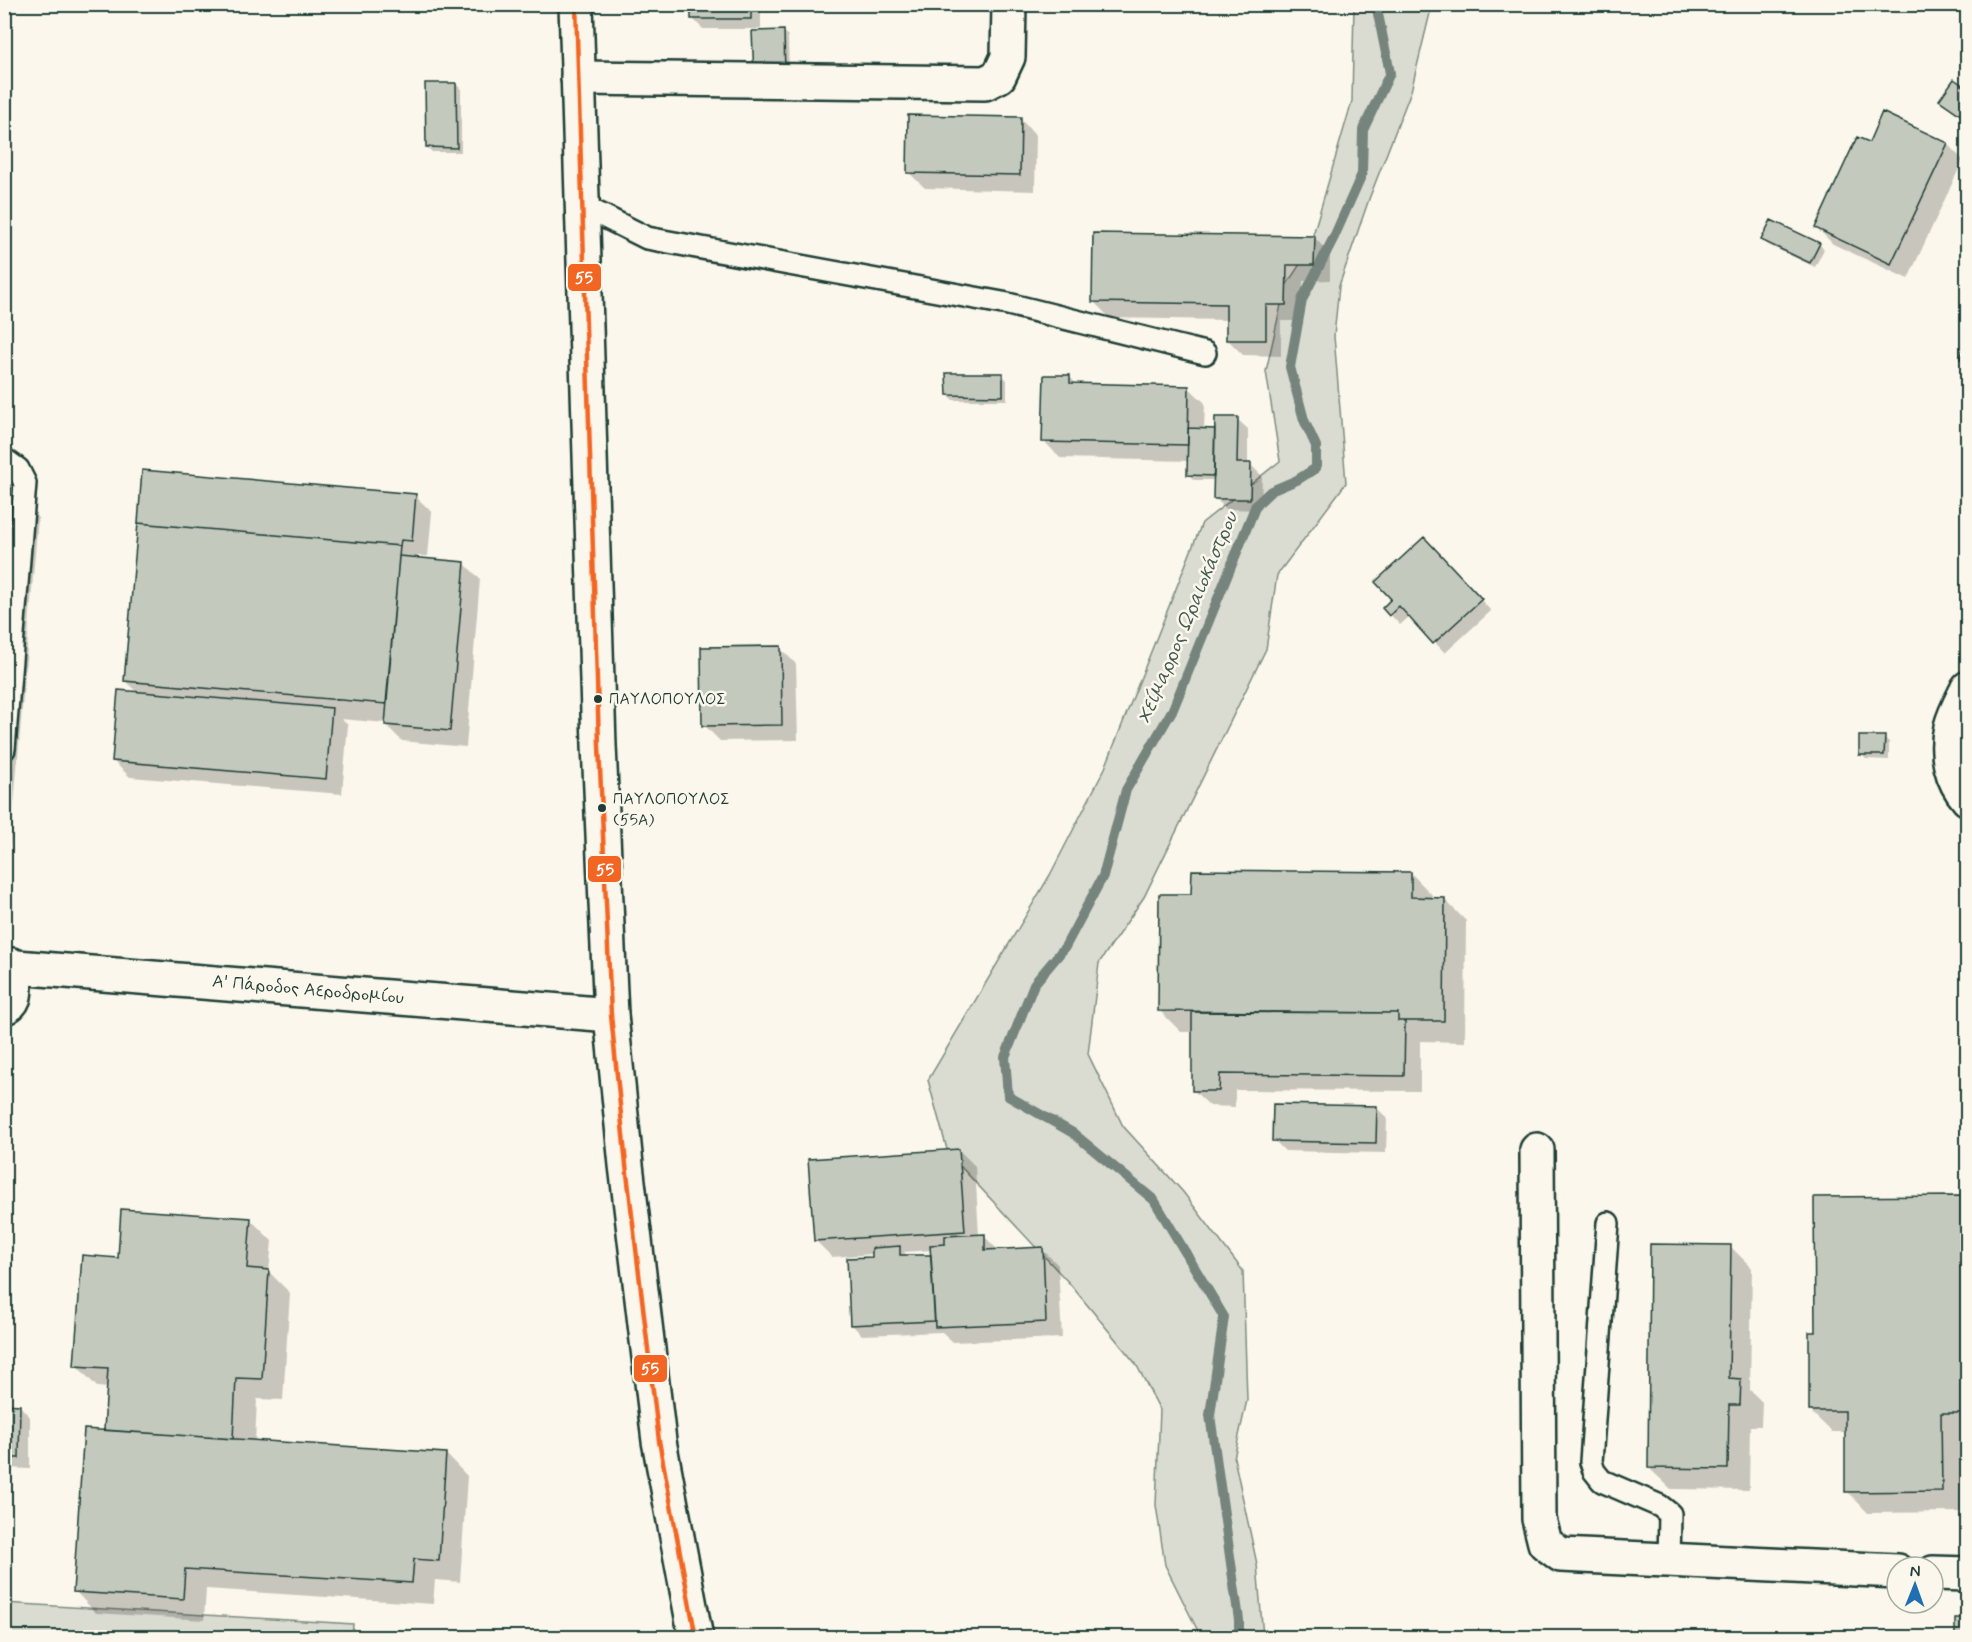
<svg xmlns="http://www.w3.org/2000/svg" width="1972" height="1642" font-family="Mynerve,sans-serif">
  <style>
    .green { fill: #dbdcd1; stroke: #7d8c82; stroke-width: 1.5 }
    .shadow { fill: #0003; fill-rule: evenodd }
    .lines { fill: none; stroke-linecap: round; stroke-linejoin: round }
    .stream { stroke: #74847b; stroke-width: 10 }
    .building { fill: #c4c9be; stroke: #1f3d34; stroke-width: 1.5 }
    .lane-casing { stroke: #1f3d34; stroke-width: 26 }
    .street-casing { stroke: #1f3d34; stroke-width: 38 }
    .secondary-casing { stroke: #1f3d34; stroke-width: 38 }
    .lane { stroke: #fbf7ec; stroke-width: 21 }
    .street { stroke: #fbf7ec; stroke-width: 33 }
    .secondary { stroke: #fbf7ec; stroke-width: 33 }
    .bus-1-casing { stroke: #fbf7ec; stroke-width: 9 }
    .bus-1 { stroke: #f26522; stroke-width: 4.5 }
    .bus-dot { fill: #1f3d34; stroke: #fbf7ec; stroke-width: 2 }
    .labels { text-anchor: middle; dominant-baseline: central; stroke-width: 5; stroke-linejoin: round; paint-order: stroke }
    .bus-label { font-size: 16px; fill: #1f3d34; stroke: #fbf7ec; text-anchor: start }
    .street-label { font-size: 18px; fill: #1f3d34; stroke: #fbf7ec }
    .water-label { font-size: 20px; font-style: italic; fill: #425b52; stroke: #fbf7ec }
    .line-badge { stroke: #fbf7ec; stroke-width: 2 }
    .badge-label { font-size: 16px; text-anchor: middle; font-weight: bold; fill: #fff }
  </style>
  <rect width="100%" height="100%" fill="#fbf7ec"/>
  <filter id="ink" filterUnits="userSpaceOnUse"><feTurbulence type="fractalNoise" baseFrequency=".0167" numOctaves="2"/><feDisplacementMap in="SourceGraphic" scale="12" xChannelSelector="R" yChannelSelector="G"/><feConvolveMatrix kernelMatrix="1 2 1 2 8 2 1 2 1" color-interpolation-filters="sRGB"/></filter>
  <g filter="url(#ink)">
    <path class="green" d="M1354 5H1430L1431 9 1411 91 1369 199 1339 286 1334 336 1346 483 1277 575 1266 649 1144 897 1099 963 1088 1054 1123 1126 1183 1192 1243 1271 1247 1400 1234 1458 1257 1564 1263 1637H1201L1165 1565 1156 1505 1160 1410 1136 1364 1070 1284 948 1153 928 1080 1050 875 1105 768 1202 523 1280 461 1266 371 1285 287 1308 252 1352 101Z
      M4 1603 353 1624 352 1638 5 1637Z"/>
    <path class="shadow" d="M693 4H761V29H703L693 19Z
      M783 31 788 36 789 79 760 80Z
      M456 84 461 89V152H432L427 147Z
      M1020 119 1036 135 1035 191 925 188 908 172Z
      M1947 144 1963 160 1908 279 1833 244 1817 228Z
      M1314 237 1330 254V280L1303 281 1302 321H1281V356L1243 355 1227 339V320L1110 318 1094 302Z
      M1763 240 1819 244 1824 249 1815 267 1768 245Z
      M1002 375 1007 380V400H953L948 395Z
      M1069 376 1077 385 1188 387 1205 403 1204 430H1216L1237 419 1248 429V465H1251L1262 476 1261 510 1226 509 1215 498V480H1194L1189 475V461L1060 458 1044 441Z
      M4 495 16 496 38 518 7 888 4 887Z
      M415 496 432 512 428 556H417L416 559 464 563 480 579 466 747 402 741 386 725V723L341 719 348 725 342 794 130 777 113 761 138 693 125 681Z
      M1435 549 1491 611 1445 653 1410 616 1400 625 1384 608Z
      M780 648 796 664 798 740 720 741 704 725Z
      M1884 737 1889 742V760L1866 759 1861 754Z
      M1411 873 1432 895V899H1444L1466 921 1465 1042 1420 1041V1091L1235 1090V1107L1210 1106 1193 1090 1194 1032H1181L1159 1010 1193 895Z
      M1376 1107 1387 1118 1386 1153 1285 1151 1274 1140Z
      M959 1150 975 1166 979 1236H984L999 1251 1042 1249 1058 1265 1062 1338 953 1342 942 1332 862 1335 851 1324 873 1259V1254L832 1257 816 1241ZM932 1250 933 1259 908 1257 904 1252Z
      M1960 1198 1968 1205V1434H1962V1512L1868 1513 1847 1491 1846 1432H1832L1810 1411 1816 1333Z
      M250 1219 272 1241 269 1272 290 1293 283 1400 257 1399 255 1442 446 1454 467 1476 460 1582 435 1580 433 1604 206 1589 204 1620 96 1613 75 1591 106 1432 108 1388 97 1387 76 1365 119 1259Z
      M1730 1246 1752 1268 1750 1390 1762 1402 1761 1426H1750L1749 1490 1671 1489 1649 1468Z
      M4 1406H20L30 1417V1469L4 1468Z"/>
    <g class="lines">
      <path class="stream" d="M1239 1638V1620L1210 1415 1224 1317 1154 1200 1073 1133 1008 1096 1005 1057 1034 984 1065 947 1103 876 1126 790 1173 709 1256 505 1271 491 1297 480 1316 468V446L1304 420 1290 367 1302 300 1334 237 1362 174 1363 130 1390 73 1378 14V4"/>
    </g>
    <path class="building" d="M691 4H751V19H691Z
      M784 30 785 75 754 76 752 31Z
      M1954 79 1968 89V120L1939 100Z
      M425 83H456L457 148 426 147Z
      M1882 112 1948 143 1891 264 1815 228 1857 137 1869 142Z
      M908 115 1021 117 1020 175 907 173Z
      M1771 220 1820 243 1810 263 1761 240Z
      M1093 233 1315 236 1314 265H1287L1286 305H1266V340H1226V304L1092 302Z
      M1968 329V360L1960 359Z
      M946 373H1003V396L947 395Z
      M1044 375H1070V383L1189 386 1188 445 1042 442Z
      M1215 417H1238L1237 463H1251L1250 499H1213Z
      M1188 428 1215 429 1214 476 1187 475Z
      M142 470 416 494 412 541 401 540 400 546 138 523Z
      M4 494 17 495 4 642Z
      M138 523 400 546 386 704 124 681Z
      M1424 537 1482 599 1433 644 1399 606 1389 616 1382 608 1391 599 1375 582Z
      M399 556 465 562 450 731 385 725Z
      M781 646 782 725 702 726 701 647Z
      M118 690 332 708 326 779 112 761Z
      M1859 736H1885L1884 755H1859Z
      M1192 870 1411 872V897L1445 898 1444 1021H1398V1013L1158 1011 1159 894H1191Z
      M1192 1012 1398 1013V1021H1405L1404 1076 1220 1074 1219 1091H1192Z
      M1273 1104 1377 1106 1376 1143 1272 1141Z
      M959 1149 965 1231 814 1241 808 1159Z
      M1961 1196V1413H1941L1942 1491 1845 1492V1411H1809V1332H1815L1814 1197Z
      M121 1209 251 1218 247 1268 269 1270 262 1379 236 1378 233 1439 104 1430 108 1368 74 1366 82 1255 118 1258Z
      M985 1234V1250L1043 1247 1046 1322 935 1327 930 1245 945 1244V1236Z
      M1650 1244 1731 1245 1729 1378 1741 1379 1740 1405H1729L1728 1469 1648 1468Z
      M900 1246V1255H931L935 1321 850 1325 847 1258 872 1257V1248Z
      M4 1404 20 1405 19 1458H4Z
      M84 1429 446 1453 439 1561 414 1559 412 1583 185 1569 183 1599 73 1592Z
      M1955 1618H1968V1638H1955Z"/>
    <g class="lines">
      <defs>
        <path id="lane" d="M583 206 647 238 1008 304 1205 353
          M4 459 18 469 25 483 4 749
          M4 1014C26 1006 20 988 21 968L13 959
          M1608 1223 1591 1462 1594 1471 1602 1481 1660 1506 1670 1514 1669 1561"/>
        <path id="street" d="M578 78 985 83 999 76 1008 57 1009 4
          M1968 688C1962 700 1954 714 1951 727 1945 753 1951 780 1968 799
          M4 966 611 1015
          M1537 1150 1539 1519 1545 1543 1561 1555 1897 1571
          M1933 1573 1968 1574"/>
        <path id="secondary" d="M576 4 599 745 611 1015 626 1165 659 1441 696 1638"/>
      </defs>
      <use href="#lane" class="lane-casing"/>
      <use href="#street" class="street-casing"/>
      <use href="#secondary" class="secondary-casing"/>
      <use href="#lane" class="lane"/>
      <use href="#street" class="street"/>
      <use href="#secondary" class="secondary"/>
      <defs>
        <path id="bus-1" d="M576 4 599 745 611 1015 626 1165 659 1441 696 1638"/>
      </defs>
      <use href="#bus-1" class="bus-1-casing"/>
      <use href="#bus-1" class="bus-1"/>
    </g>
  </g>
  <g class="bus-dot">
    <circle cx="598" cy="699" r="5"/>
    <circle cx="602" cy="808" r="5"/>
  </g>
  <g class="labels">
    <g class="bus-label">
      <text x="609" y="699">ΠΑΥΛΟΠΟΥΛΟΣ</text>
      <text x="613" y="799">ΠΑΥΛΟΠΟΥΛΟΣ<tspan x="613" dy="21">(55Α)</tspan></text>
    </g>
    <g class="street-label">
      <text transform="translate(308 990) rotate(5)">Α' Πάροδος Αεροδρομίου</text>
    </g>
    <g class="water-label">
      <text transform="translate(1188 618) rotate(-67)">Χείμαρρος Ωραιοκάστρου</text>
    </g>
  </g>
  <g class="line-badge">
    <rect x="567" y="263" width="35" height="29" rx="6" fill="#f26522"/>
    <rect x="587" y="855" width="35" height="28" rx="6" fill="#f26522"/>
    <rect x="633" y="1354" width="35" height="29" rx="6" fill="#f26522"/>
  </g>
  <g class="badge-label">
    <text x="584" y="283">55</text>
    <text x="605" y="875">55</text>
    <text x="650" y="1374">55</text>
  </g>
  <rect width="1972" height="1642" fill="none" stroke="#fbf7ec" stroke-width="24"/>
  <rect x="12" y="12" width="1948" height="1618" fill="none" stroke="#1f3d34" stroke-width="2" filter="url(#ink)"/>
  <g transform="translate(1915 1585) rotate(1)"><circle r="28" fill="#fbf7ec" stroke="#a3ada2" stroke-width="1.5"/>
  <path d="M0-4.5L10 22L0 15L-10 22Z" fill="#1f6fb2"/>
  <text y="-9" font-size="16" font-weight="bold" text-anchor="middle" fill="#1f3d34">N</text>
  </g>
</svg>
